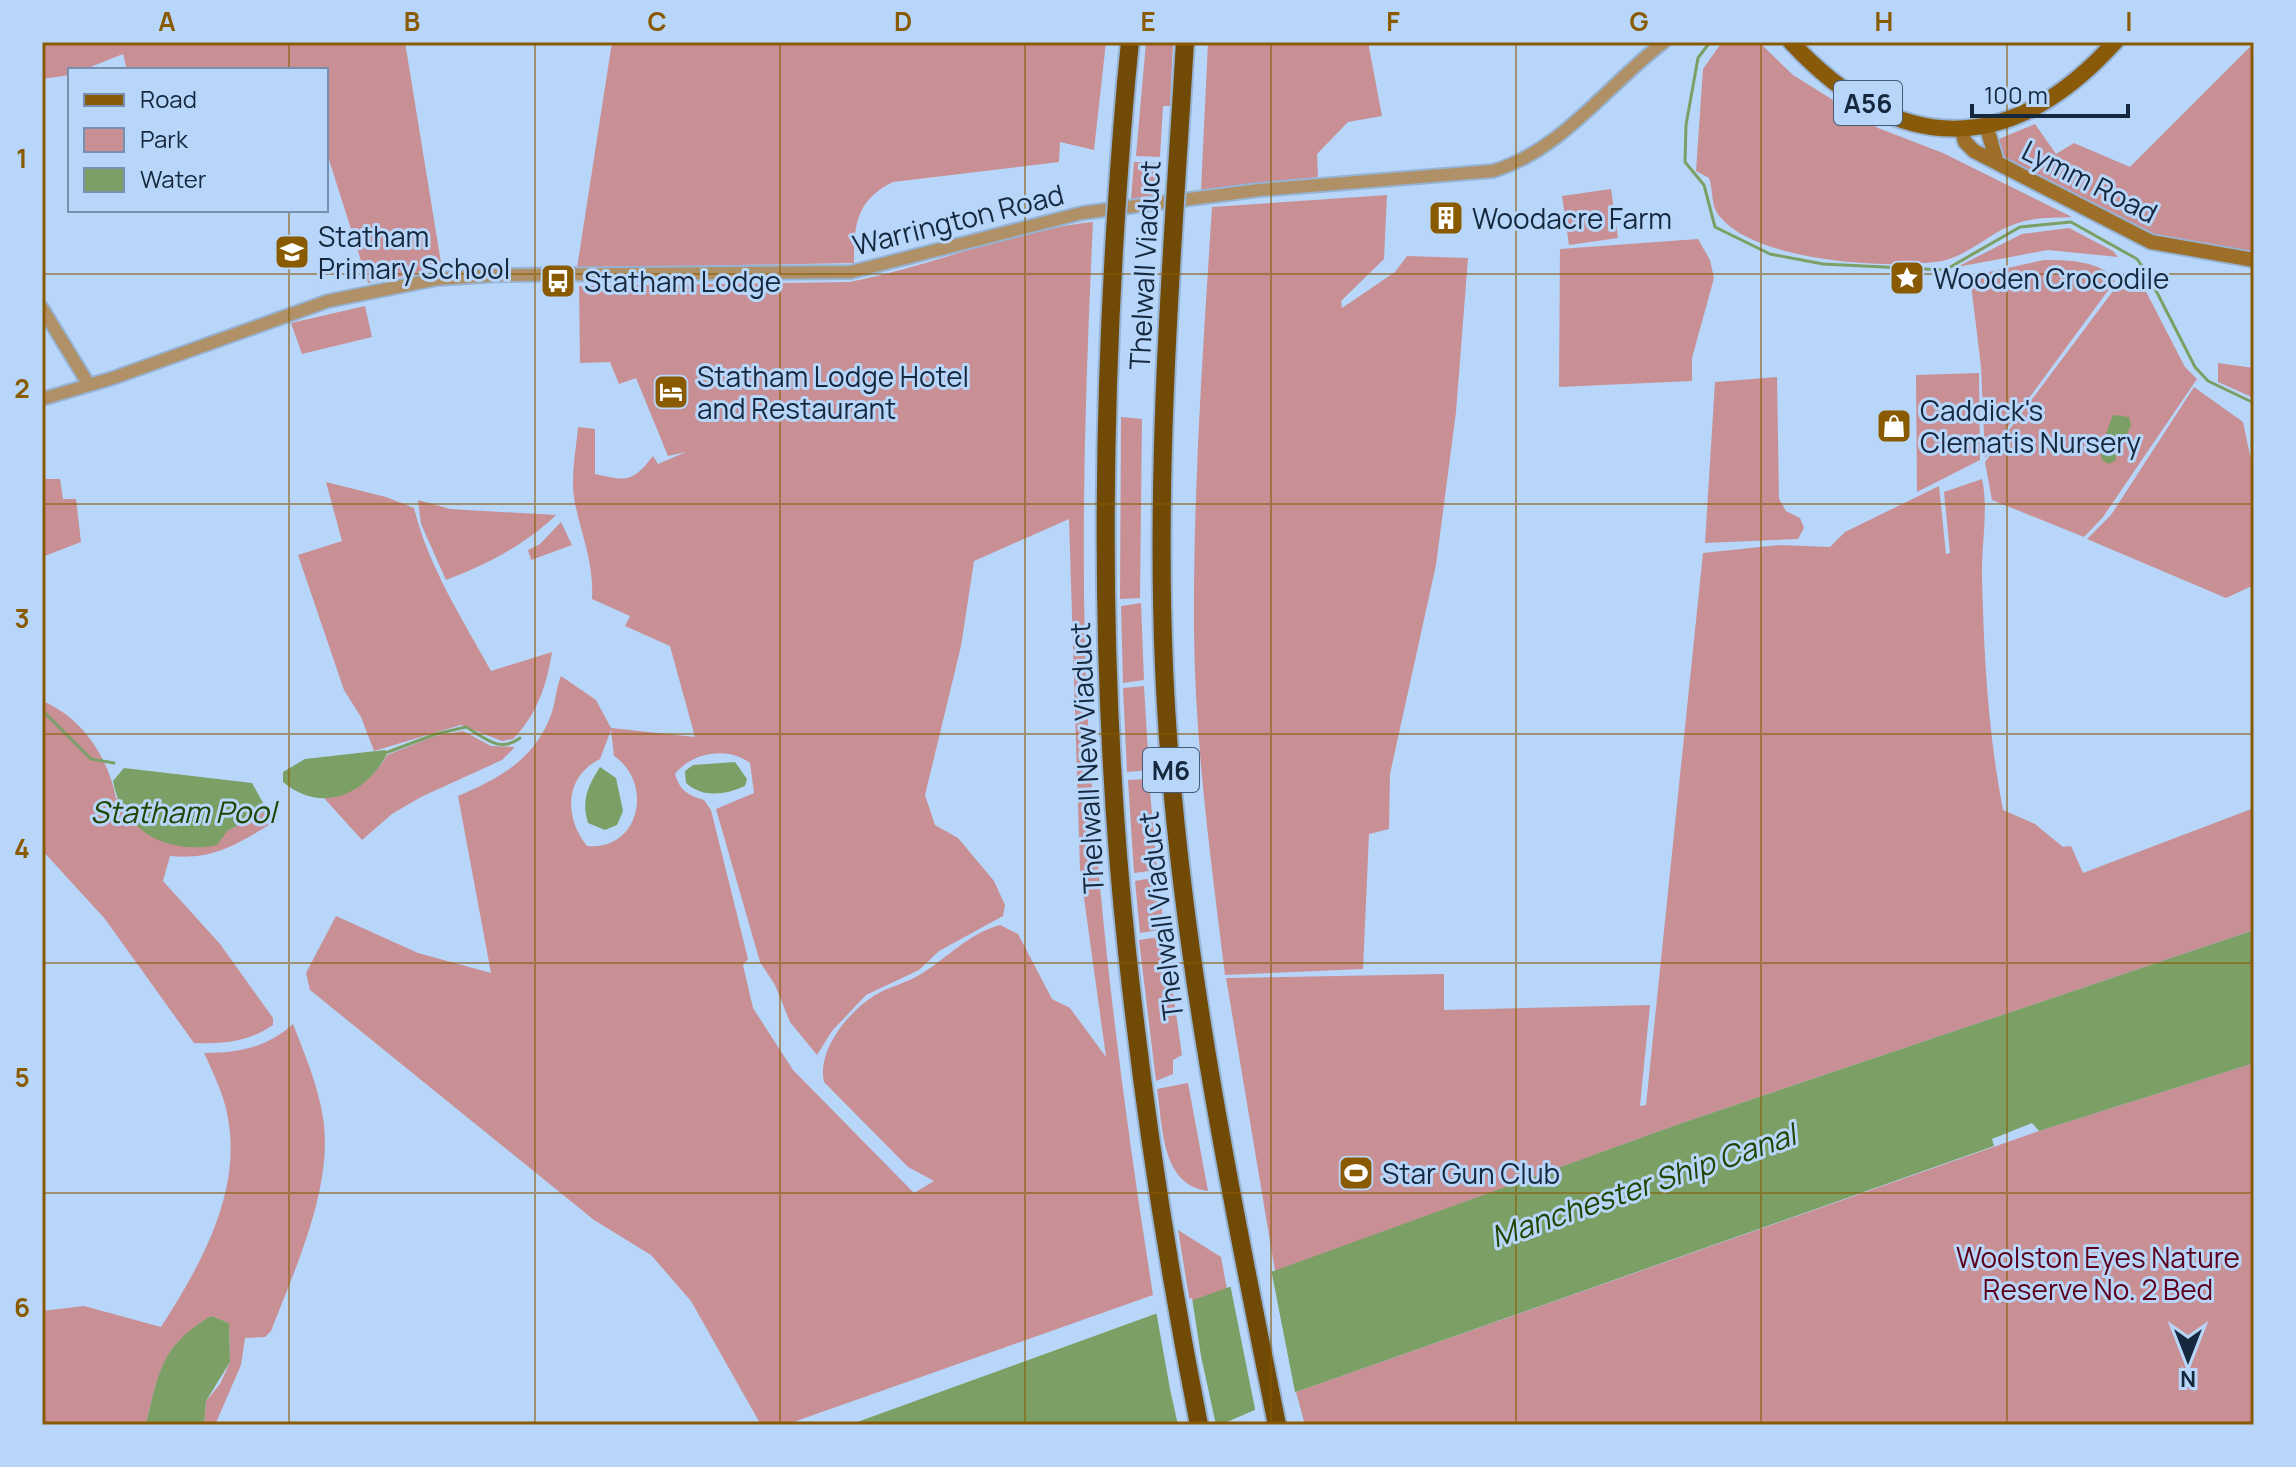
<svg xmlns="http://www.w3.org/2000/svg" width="2296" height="1467" font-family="Manrope,sans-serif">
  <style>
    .green { fill: #c89094; fill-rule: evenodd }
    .water { fill: #7b9f64 }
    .pier { fill: #b8d6fa }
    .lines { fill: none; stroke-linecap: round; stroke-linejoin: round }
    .stream { stroke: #7b9f64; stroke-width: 3 }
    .tertiary-casing { stroke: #97b3d4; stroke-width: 16 }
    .secondary-casing { stroke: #97b3d4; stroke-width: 18 }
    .primary-casing { stroke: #97b3d4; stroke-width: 20 }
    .motorway-casing { stroke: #97b3d4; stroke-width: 22 }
    .tertiary { stroke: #b09167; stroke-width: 12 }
    .secondary { stroke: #9e6f29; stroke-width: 14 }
    .primary { stroke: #885a0a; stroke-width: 16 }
    .motorway { stroke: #714a05; stroke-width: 18 }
    .motorway-bridge-casing { stroke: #97b3d4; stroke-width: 22; stroke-linecap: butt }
    .motorway-bridge { stroke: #714a05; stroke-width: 18 }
    .grid { fill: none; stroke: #895a00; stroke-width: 2; stroke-opacity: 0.55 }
    .labels { text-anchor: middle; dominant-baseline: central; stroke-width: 6; stroke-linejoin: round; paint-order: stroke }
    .shield { fill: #b8d6fa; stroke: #465c76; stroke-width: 2 }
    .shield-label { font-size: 26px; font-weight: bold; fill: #15283e }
    .street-label { font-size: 28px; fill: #15283e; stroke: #b8d6fa }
    .poi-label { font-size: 28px; fill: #15283e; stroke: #b8d6fa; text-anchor: start }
    .park-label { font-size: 28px; fill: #5d001b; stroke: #b8d6fa }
    .water-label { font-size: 30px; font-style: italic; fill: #234502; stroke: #b8d6fa }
    .neatline { fill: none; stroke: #895a00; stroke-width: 3 }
    .grid-label { font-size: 26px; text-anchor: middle; font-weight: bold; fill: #895a00 }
  </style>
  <rect width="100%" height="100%" fill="#b8d6fa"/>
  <path class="green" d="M42 42H405L442 269 368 283 326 150V70H127L123 54 83 70H70V75L42 79Z
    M612 42H1106L1094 150 1060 142 1059 162 893 182C856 200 854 225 854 263L577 268Z
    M1146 42H1173L1170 106H1163L1160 157 1136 156Z
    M1208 42H1368L1382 116 1348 122 1317 154 1318 177 1201 190Z
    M1722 42H1759L1793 75 1878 128 1943 153 2072 217C2054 218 2035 217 2018 223 1991 231 1970 255 1942 261 1887 270 1758 261 1721 218 1710 206 1714 193 1709 178L1696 171 1703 69Z
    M2250 47 2254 48V253L2155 236 1997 157 1994 141 2035 124 2056 154 2074 143 2130 167Z
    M1134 162 1157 163 1155 195 1131 199Z
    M1611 189 1618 238 1569 245 1562 196Z
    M1387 195 1384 259 1341 301 1342 308 1395 272 1407 256 1468 258 1456 412 1436 565 1390 774 1389 829 1369 834 1363 969 1225 975C1211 861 1195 746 1194 631 1193 489 1203 348 1212 207Z
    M1093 222C1085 395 1079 569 1089 742 1100 928 1124 1112 1153 1295L785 1425H761L691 1301 651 1255 594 1220 310 990 306 973 336 916 418 953 491 973 458 796C500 778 536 759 552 712 556 700 556 688 561 676L596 700 611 728 695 737 670 646 625 626 630 616 592 599C594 565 583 539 576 508 569 482 576 453 578 427L595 429V474C627 481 632 483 653 456L658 464 686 452 668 456 636 378 619 384 610 362 580 363 579 286 849 282C931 267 1010 230 1093 222ZM1069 519 1080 869 1106 1057 1070 1008 1052 999 1018 934 1000 925C966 935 949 957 921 974 906 983 889 987 875 995 848 1012 817 1050 824 1082L908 1167 934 1181 914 1193 793 1070 753 1008 743 965 748 959 711 810 704 800C688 795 680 791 675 774 692 752 728 746 750 763L754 793 716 809 760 962 775 985 790 1022 817 1055 832 1031 866 995 919 970 939 951 1003 916 1005 905 994 881 958 838 935 825 925 795 961 646 974 561ZM611 730 614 756C654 783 640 851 587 846 564 817 564 777 600 759Z
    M2069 228 2113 251 2118 257 2048 250 1957 267 2022 234Z
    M1698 239 1710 260 1714 278 1692 358V381L1559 387 1560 249Z
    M2044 260C2066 260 2102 260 2115 281L1985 458 1981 367 1970 276Z
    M2140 280 2185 367 2197 379 2103 517 2084 537 1992 500 1985 462 2116 287 2126 290Z
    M365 306 372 337 302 354 291 323Z
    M2218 363 2254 368V398L2218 382Z
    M1979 373 1980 460 1917 492 1916 375Z
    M1777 377 1779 499 1786 511 1800 518 1804 528 1798 539 1705 543 1715 382Z
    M2194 387 2243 422 2254 474V585L2226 598 2087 539 2111 515Z
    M1121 417 1142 419 1140 598 1120 599Z
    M42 479H60L63 499H76L81 542 42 557Z
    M1982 479C1989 510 1981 545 1982 577 1984 657 1988 732 2003 810L2035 824 2063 847 2071 846 2083 873 2254 808V930L1679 1124 1275 1271 1226 978 1444 974V1010L1650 1005 1640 1106 1646 1105 1703 553 1779 545 1830 547 1845 532 1939 486 1946 554 1950 553 1944 492Z
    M326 482 386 497 414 508C428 566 463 620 491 671L552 652C547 684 537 715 513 739L502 741 461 725 374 751 361 717 344 690 298 555 342 541Z
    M418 500 450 509 556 515C525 545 486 565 446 580L421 524Z
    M561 522 572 545 531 560 528 550 540 544Z
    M1141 603 1144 680 1123 683 1121 606Z
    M1144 686 1149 770 1127 772 1123 688Z
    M42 701C82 717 108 757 116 798L227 831 272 808 278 819C242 842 214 861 170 856L163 881 220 944 273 1018V1025C249 1042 223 1044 194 1043L105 919 42 850Z
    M463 731 491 746 515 747 502 760 421 797 392 814 362 840 323 797C351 794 373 780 387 755L435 736Z
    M1149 779 1157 870 1134 873 1128 780Z
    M1158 877 1164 929 1140 933 1135 881Z
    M1165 936 1182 1055 1173 1060V1074L1156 1081 1139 940Z
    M293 1024C305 1055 318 1085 323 1118 334 1185 295 1269 271 1331L265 1337 245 1338 241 1365 215 1425H204L206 1401 220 1384 230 1362 229 1323 211 1316C161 1347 159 1371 146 1425H42V1311L84 1306 161 1327C204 1260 249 1180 223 1098 218 1083 211 1068 204 1053 239 1053 266 1048 293 1024Z
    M2254 1063V1425H1305L1296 1392 2039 1131Z
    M1188 1083 1208 1191C1161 1185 1163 1127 1157 1089Z
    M1178 1230 1221 1257 1227 1289 1190 1303Z"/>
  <path class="water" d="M2113 415 2129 417 2131 425 2123 443 2116 447V460L2109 464 2102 460 2100 449Z
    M385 750 388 752C367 794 322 815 283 782V772L305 759Z
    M735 762 747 779 745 786C726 795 702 798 686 783L685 771 693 765Z
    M600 767 616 778 623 811 617 825 605 830 588 823C581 800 588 786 600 767Z
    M124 768 252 783 267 810 227 831 217 845C169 855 122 832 113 781Z
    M2254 930V1063L2039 1131 2032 1123 1992 1139 1994 1146 1296 1392 1220 1425H849L1679 1124Z
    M211 1316 229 1323 230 1362 206 1401 204 1425H146C159 1371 161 1346 211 1316Z"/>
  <path class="pier" d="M1271 1269 1296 1397 1256 1414 1230 1284Z
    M1192 1298 1201 1356 1216 1425H1178L1170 1389 1156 1311Z"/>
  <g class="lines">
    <path class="stream" d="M1710 42 1698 58 1686 125 1685 162 1704 185 1715 227 1770 254 1823 264 1945 270 2020 227 2071 222 2137 259 2147 273 2195 367 2208 381 2254 403
      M42 710 91 759 114 763
      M388 752 436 734 466 727C484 737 499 754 520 738"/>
    <defs>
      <path id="tertiary" d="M42 308 89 385
        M42 399 113 378 328 301 437 279 498 275 851 272 1082 213 1259 190 1493 171C1563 150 1608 84 1664 42"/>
      <path id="secondary" d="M1987 128 1997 163
        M1962 131 1965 142 1974 151 2151 242 2254 260"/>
      <path id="primary" d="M1791 42C1897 156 2009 159 2115 42"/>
      <path id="motorway" d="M1126 83 1130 42
        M1181 107 1185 42
        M1127 951C1144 1111 1168 1268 1199 1425"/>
    </defs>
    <use href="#tertiary" class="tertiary-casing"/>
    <use href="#secondary" class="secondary-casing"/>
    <use href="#primary" class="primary-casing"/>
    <use href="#motorway" class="motorway-casing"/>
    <use href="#tertiary" class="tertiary"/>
    <use href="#secondary" class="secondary"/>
    <use href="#primary" class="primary"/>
    <use href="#motorway" class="motorway"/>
    <defs>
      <path id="motorway-bridge" d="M1126 83C1101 372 1096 663 1127 951
        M1181 107C1169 293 1156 480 1164 667 1175 924 1227 1174 1277 1425"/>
    </defs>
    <use href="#motorway-bridge" class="motorway-bridge-casing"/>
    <use href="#motorway-bridge" class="motorway-bridge"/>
  </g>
  <path class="grid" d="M289 42V70M535 42V1425M780 42V1425M1025 42V1425M1271 42V1425M1516 42V1425M1761 42V1425M2007 42V1425M289 210V1425M42 274H2254M42 504H2254M42 734H2254M42 963H2254M42 1193H2254"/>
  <defs>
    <symbol id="building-square" viewBox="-11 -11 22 22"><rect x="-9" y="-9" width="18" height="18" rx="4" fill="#895a00" stroke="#b8d6fa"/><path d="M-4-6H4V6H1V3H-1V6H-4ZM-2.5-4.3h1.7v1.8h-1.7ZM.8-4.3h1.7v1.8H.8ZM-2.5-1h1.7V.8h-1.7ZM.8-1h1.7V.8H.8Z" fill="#fff"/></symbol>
    <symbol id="school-square" viewBox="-11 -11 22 22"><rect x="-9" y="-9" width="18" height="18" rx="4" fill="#895a00" stroke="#b8d6fa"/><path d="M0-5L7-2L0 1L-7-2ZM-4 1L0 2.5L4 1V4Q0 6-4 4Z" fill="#fff"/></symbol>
    <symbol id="sight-square" viewBox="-11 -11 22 22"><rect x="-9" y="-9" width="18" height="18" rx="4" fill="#895a00" stroke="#b8d6fa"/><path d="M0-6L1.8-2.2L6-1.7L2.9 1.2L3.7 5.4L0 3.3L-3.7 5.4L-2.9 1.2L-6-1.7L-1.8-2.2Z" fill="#fff"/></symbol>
    <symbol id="bus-square" viewBox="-11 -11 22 22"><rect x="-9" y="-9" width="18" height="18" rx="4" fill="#895a00" stroke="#b8d6fa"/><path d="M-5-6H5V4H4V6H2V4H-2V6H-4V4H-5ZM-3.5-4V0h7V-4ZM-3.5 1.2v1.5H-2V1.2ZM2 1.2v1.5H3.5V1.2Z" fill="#fff"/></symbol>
    <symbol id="hotel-square" viewBox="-11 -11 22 22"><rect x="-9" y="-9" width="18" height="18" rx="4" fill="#895a00" stroke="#b8d6fa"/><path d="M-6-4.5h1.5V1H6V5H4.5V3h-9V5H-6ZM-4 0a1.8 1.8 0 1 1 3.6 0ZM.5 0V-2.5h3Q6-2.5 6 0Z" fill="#fff"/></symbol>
    <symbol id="shop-square" viewBox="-11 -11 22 22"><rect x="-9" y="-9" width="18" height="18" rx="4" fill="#895a00" stroke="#b8d6fa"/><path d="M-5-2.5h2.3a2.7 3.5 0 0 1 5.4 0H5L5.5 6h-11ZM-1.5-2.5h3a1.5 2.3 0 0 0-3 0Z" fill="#fff"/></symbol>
    <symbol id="stadium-square" viewBox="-11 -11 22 22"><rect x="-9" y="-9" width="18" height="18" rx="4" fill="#895a00" stroke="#b8d6fa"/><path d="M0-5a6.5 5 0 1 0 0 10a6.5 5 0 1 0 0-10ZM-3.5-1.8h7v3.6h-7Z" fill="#fff"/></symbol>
  </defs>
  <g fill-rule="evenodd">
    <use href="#building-square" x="1426" y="198" width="40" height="40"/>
    <use href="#school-square" x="272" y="232" width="40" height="40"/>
    <use href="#sight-square" x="1887" y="258" width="40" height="40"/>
    <use href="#bus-square" x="538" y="261" width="40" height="40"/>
    <use href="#hotel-square" x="651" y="372" width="40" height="40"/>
    <use href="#shop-square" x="1874" y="406" width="40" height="40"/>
    <use href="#stadium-square" x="1336" y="1153" width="40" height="40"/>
  </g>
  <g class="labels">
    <g class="shield">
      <rect x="1834" y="81" width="68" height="44" rx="6"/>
      <rect x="1143" y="748" width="56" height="44" rx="6"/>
    </g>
    <g class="shield-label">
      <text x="1868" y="103">A56</text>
      <text x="1171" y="770">M6</text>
    </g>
    <g class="street-label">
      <text transform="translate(2090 181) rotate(27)">Lymm Road</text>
      <text transform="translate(958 219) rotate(-14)">Warrington Road</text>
      <text transform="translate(1144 265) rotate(-87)">Thelwall Viaduct</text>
      <text transform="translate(1086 758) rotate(-93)">Thelwall New Viaduct</text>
      <text transform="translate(1160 916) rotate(-97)">Thelwall Viaduct</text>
    </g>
    <g class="poi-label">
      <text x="1472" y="218">Woodacre Farm</text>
      <text x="318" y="236">Statham<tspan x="318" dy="32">Primary School</tspan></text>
      <text x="1933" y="278">Wooden Crocodile</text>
      <text x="584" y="281">Statham Lodge</text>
      <text x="697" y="376">Statham Lodge Hotel<tspan x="697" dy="32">and Restaurant</tspan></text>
      <text x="1920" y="410">Caddick's<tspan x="1920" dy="32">Clematis Nursery</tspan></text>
      <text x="1382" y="1173">Star Gun Club</text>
    </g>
    <g class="park-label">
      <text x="2098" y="1257">Woolston Eyes Nature<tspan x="2098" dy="32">Reserve No. 2 Bed</tspan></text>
    </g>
    <g class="water-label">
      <text x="183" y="811">Statham Pool</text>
      <text transform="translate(1643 1185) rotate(-19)">Manchester Ship Canal</text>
    </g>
  </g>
  <rect width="2296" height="1467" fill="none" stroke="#b8d6fa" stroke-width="88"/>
  <rect x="68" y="68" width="260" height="144" fill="#b8d6fa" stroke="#7790af" stroke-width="2"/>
  <rect x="84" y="94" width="40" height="12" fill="#885a0a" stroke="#7790af" stroke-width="2"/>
  <text x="140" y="108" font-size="24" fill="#15283e">Road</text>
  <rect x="84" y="128" width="40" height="24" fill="#c89094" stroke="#7790af" stroke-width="2"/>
  <text x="140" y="148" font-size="24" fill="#15283e">Park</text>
  <rect x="84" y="168" width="40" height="24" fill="#7b9f64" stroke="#7790af" stroke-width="2"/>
  <text x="140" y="188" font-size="24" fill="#15283e">Water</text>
  <g transform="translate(2188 1359) rotate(180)" stroke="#b8d6fa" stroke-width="6" paint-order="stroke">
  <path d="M0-6L14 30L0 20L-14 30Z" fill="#15283e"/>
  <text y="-12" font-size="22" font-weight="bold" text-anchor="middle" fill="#15283e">N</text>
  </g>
  <path d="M1972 104v12h156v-12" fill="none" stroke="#15283e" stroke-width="4"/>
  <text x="1984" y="104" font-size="24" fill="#15283e" stroke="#b8d6fa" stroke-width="6" paint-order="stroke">100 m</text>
  <rect x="44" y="44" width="2208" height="1379" class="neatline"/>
  <g class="grid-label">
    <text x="167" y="31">A</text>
    <text x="412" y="31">B</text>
    <text x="657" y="31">C</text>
    <text x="903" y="31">D</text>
    <text x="1148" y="31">E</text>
    <text x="1393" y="31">F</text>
    <text x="1639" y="31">G</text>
    <text x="1884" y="31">H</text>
    <text x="2129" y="31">I</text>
    <text x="22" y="168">1</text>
    <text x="22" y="398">2</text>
    <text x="22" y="628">3</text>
    <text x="22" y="858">4</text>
    <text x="22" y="1087">5</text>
    <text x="22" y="1317">6</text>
  </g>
</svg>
